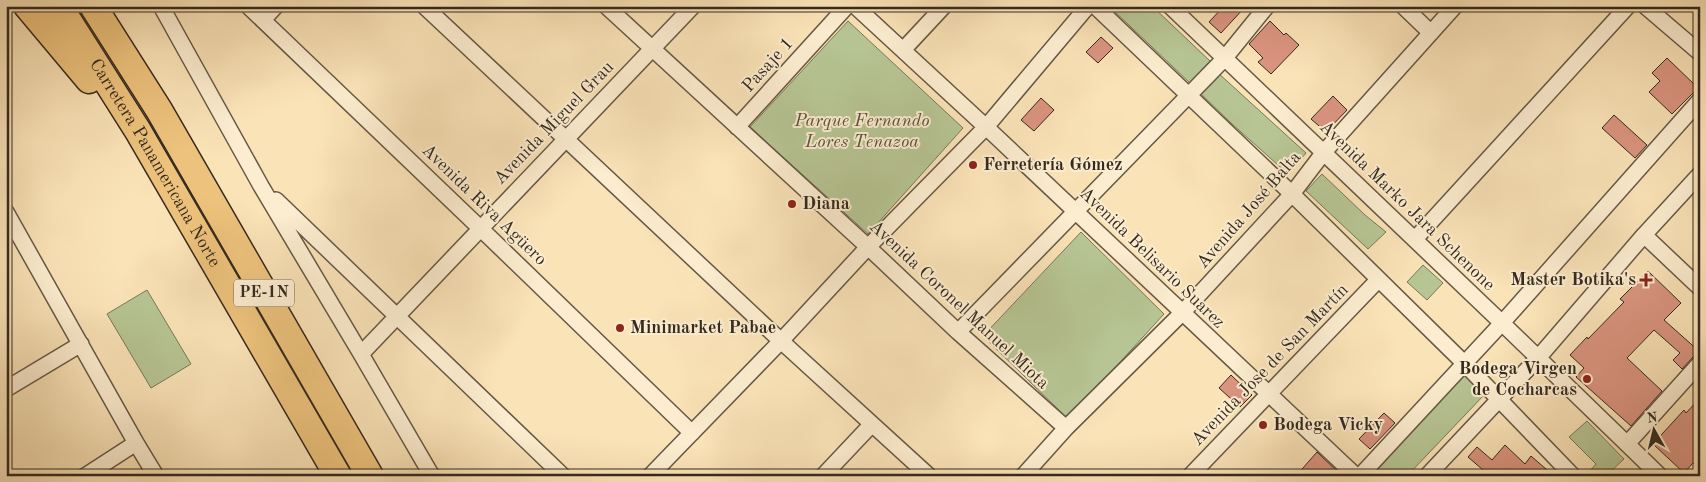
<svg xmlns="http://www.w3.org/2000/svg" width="1706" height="482" font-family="'Old Standard TT',serif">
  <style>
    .green { fill: #b7c594; stroke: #76785a }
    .building { fill: #da9480; stroke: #342a1f }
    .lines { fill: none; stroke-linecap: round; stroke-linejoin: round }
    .minor-casing { stroke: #665845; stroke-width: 18 }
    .trunk-casing { stroke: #342a1f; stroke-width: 29 }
    .minor { stroke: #fcedd0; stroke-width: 15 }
    .trunk { stroke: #edc27c; stroke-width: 26 }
    .poi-dot { fill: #8f2418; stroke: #fcedd0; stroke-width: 2 }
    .labels { text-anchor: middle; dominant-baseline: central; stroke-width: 4; stroke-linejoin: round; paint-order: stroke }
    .shield { fill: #fcedd0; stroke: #706454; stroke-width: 1 }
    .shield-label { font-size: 16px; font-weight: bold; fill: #342a1f }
    .street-label { font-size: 18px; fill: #342a1f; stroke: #fcedd0 }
    .park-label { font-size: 18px; font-style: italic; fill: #55513c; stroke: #fcedd0 }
    .poi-label { font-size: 18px; font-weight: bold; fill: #342a1f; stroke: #fcedd0; text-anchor: start }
  </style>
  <rect width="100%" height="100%" fill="#fae3b7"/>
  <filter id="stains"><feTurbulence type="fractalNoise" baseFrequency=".004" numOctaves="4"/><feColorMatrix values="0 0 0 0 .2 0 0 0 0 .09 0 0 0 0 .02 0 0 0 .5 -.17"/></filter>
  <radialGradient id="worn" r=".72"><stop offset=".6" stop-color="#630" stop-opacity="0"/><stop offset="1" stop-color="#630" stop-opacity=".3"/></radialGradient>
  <path class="green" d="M1115 6H1152L1210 61 1190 83 1112 9Z
    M848 21 963 128 868 234 750 127Z
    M1217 72 1306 153 1288 174 1231 123 1198 91Z
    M1322 174 1365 215 1386 232 1368 249 1306 191Z
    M1081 232 1164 314 1068 419 983 336Z
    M1423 265 1443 283 1427 300 1407 282Z
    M147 290 191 364 151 388 107 314Z
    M1465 375 1485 394 1407 476H1372L1370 474Z
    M1587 421 1624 459 1611 471 1615 476H1594L1590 471 1596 464 1569 437Z"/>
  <path class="building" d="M1224 6H1246L1221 33 1209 22Z
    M1270 21 1284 35 1286 33 1299 45 1271 74 1258 62 1263 58 1249 44Z
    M1101 37 1113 48 1098 63 1086 52Z
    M1667 58 1698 88 1672 114 1649 92 1660 81 1652 73Z
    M1333 96 1347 110 1326 132 1311 119Z
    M1041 98 1054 110 1034 131 1021 120Z
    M1614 115 1647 145 1635 158 1602 128Z
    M1648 271 1681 303 1664 320 1700 352 1693 357 1682 369 1673 360 1680 353 1654 330 1627 358 1662 391 1631 426 1576 377 1584 368 1570 355 1587 337 1588 339 1624 302 1620 299Z
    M1231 375 1252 395 1240 407 1219 388Z
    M1700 398V470L1693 463 1684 473 1653 444 1684 410 1686 413Z
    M1384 413 1395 423 1370 449 1359 439Z
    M1505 445 1525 464 1531 456 1554 476H1490L1468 457 1477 447 1492 460Z
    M1317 452 1342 476H1296Z"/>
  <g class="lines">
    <defs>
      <path id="minor" d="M161 6 261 186 361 354 432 476
        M248 6 480 228 692 433
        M424 6 781 341 929 476
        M606 6 868 247 958 332 1066 428
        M855 6 986 127 1356 476
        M1095 6 1292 194 1465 364 1573 476
        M1170 6 1502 323 1660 476
        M1403 6 1431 33
        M1645 6 1700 53
        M263 20 276 6
        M903 50 944 6
        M737 127 847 6
        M276 200 563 476
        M6 212 136 443 156 476
        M1644 235 1700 288
        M1415 239 1628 6
        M958 332 1224 59 1267 6
        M361 354 693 6
        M6 389 81 344
        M1627 444 1700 363
        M85 476 136 443
        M650 476 781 341 868 247 986 127 1088 6
        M823 476 872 424
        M1023 476 1066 428 1182 313 1292 194 1324 152 1455 6
        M1190 476 1378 280
        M1360 476 1502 323 1700 100
        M1427 476 1538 358 1644 235 1700 174"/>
      <g id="trunk">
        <path d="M27 6 89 80"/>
        <path id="s1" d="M59 6 138 131 338 476"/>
        <path d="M93 6 159 110 370 476"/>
      </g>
    </defs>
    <use href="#minor" class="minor-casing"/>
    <use href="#trunk" class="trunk-casing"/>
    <use href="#minor" class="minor"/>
    <use href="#trunk" class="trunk"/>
  </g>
  <g class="poi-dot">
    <circle cx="973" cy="165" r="5"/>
    <circle cx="792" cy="204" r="5"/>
    <path d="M1643.5 272.5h5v5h5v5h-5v5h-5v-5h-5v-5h5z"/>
    <circle cx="620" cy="328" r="5"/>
    <circle cx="1587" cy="379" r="5"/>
    <circle cx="1263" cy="425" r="5"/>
  </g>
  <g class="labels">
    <rect class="shield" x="234" y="279.5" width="60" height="27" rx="4"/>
    <g class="shield-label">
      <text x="264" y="293">PE-1N</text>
    </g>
    <g class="street-label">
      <text transform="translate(768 65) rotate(-48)">Pasaje 1</text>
      <text transform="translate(554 123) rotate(-46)">Avenida Miguel Grau</text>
      <text stroke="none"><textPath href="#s1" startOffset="184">Carretera Panamericana Norte</textPath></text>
      <text transform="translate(484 205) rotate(44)">Avenida Riva Agüero</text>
      <text transform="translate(1407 206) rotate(44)">Avenida Marko Jara Schenone</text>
      <text transform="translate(1249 210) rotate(-49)">Avenida José Balta</text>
      <text transform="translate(1152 258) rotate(44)">Avenida Belisario Suarez</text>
      <text transform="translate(959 305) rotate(43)">Avenida Coronel Manuel Miota</text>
      <text transform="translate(1270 365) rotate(-46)">Avenida Jose de San Martín</text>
    </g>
    <g class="park-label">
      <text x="862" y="121">Parque Fernando<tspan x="862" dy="21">Lores Tenazoa</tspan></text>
    </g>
    <g class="poi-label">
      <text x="983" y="165">Ferretería Gómez</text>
      <text x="802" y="204">Diana</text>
      <text x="1636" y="280" text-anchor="end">Master Botika's</text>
      <text x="630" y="328">Minimarket Pabae</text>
      <text x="1577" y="369" text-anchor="end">Bodega Virgen<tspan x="1577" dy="21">de Cocharcas</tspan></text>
      <text x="1273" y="425">Bodega Vicky</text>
    </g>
  </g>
  <rect width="1706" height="482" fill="none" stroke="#fae3b7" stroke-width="25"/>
  <rect x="8" y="8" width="1691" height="467" fill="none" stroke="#342a1f" stroke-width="2.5"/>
  <rect x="12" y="12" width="1681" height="457" fill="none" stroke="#342a1f"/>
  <g transform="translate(1654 430) rotate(352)" stroke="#fcedd0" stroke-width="4" paint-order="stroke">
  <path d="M0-4L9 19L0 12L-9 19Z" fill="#342a1f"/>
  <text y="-8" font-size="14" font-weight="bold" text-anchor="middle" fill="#342a1f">N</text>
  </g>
  <rect width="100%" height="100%" filter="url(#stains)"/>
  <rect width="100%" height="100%" fill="url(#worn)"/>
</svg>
